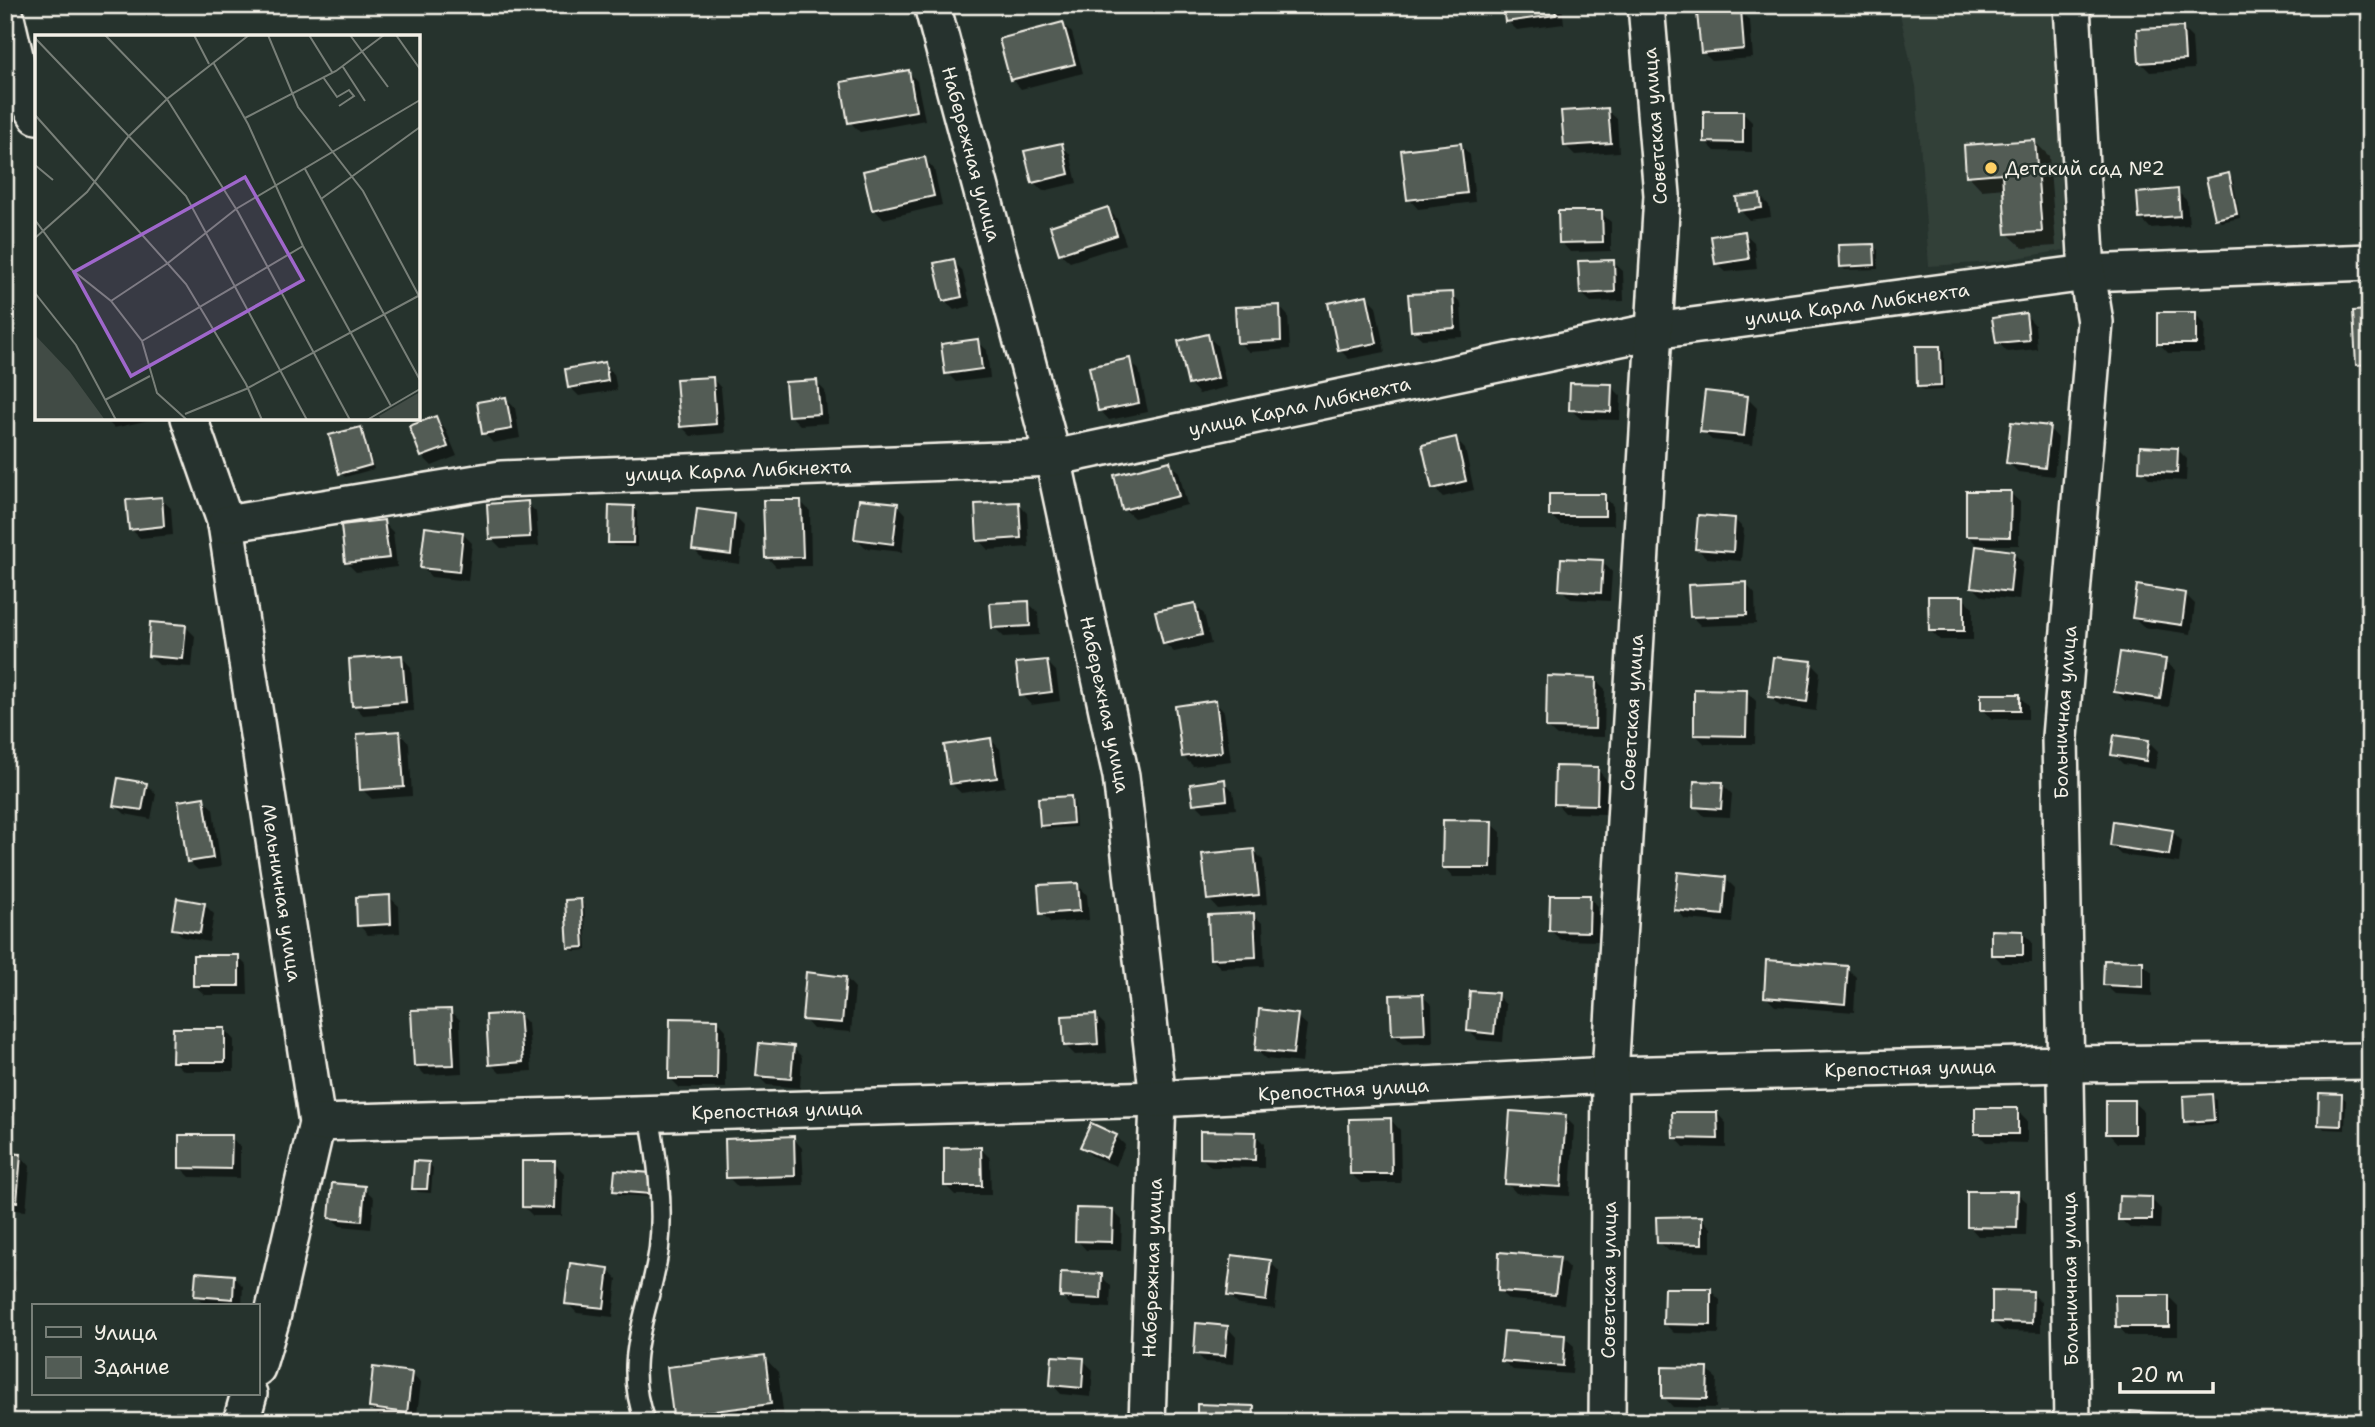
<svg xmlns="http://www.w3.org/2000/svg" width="2375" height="1427" font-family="'Shantell Sans',sans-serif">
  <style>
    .built { fill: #333f39 }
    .shadow { fill: #0007 }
    .building { fill: #525c55; stroke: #f4f1e8; stroke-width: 2 }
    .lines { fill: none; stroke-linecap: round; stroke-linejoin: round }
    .service-casing { stroke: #f4f1e8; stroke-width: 23 }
    .minor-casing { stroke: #f4f1e8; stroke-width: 40 }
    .service { stroke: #26332d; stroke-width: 18 }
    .minor { stroke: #26332d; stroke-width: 35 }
    .poi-dot { fill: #ffd166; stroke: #26332d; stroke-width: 2.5 }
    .labels { text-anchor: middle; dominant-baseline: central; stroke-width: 5; stroke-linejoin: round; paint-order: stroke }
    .street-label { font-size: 19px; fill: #f4f1e8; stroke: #26332d }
    .poi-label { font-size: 19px; fill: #f4f1e8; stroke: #26332d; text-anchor: start }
    .inset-road { fill: none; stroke: #787f78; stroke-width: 2 }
    .view { fill: #9f67cb; fill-opacity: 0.15; stroke: #9f67cb; stroke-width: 3.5 }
    .inset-edge { fill: none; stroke: #f4f1e8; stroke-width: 3.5 }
  </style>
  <rect width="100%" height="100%" fill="#26332d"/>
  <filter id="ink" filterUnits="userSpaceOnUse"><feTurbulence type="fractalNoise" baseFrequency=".0143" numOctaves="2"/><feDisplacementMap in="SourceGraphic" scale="14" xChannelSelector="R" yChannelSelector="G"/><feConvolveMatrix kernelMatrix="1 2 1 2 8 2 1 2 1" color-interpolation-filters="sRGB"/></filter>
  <g filter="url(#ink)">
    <path class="built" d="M1898 5H2055L2064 250 1993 262 1929 266 1916 86Z"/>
    <path class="shadow" d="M1505 5H1562L1564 24 1517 30 1507 21Z
      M2181 5H2214V8L2186 10Z
      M1740 11 1750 21 1753 58 1712 61 1702 52Z
      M1063 24 1072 33 1083 73 1021 89 1012 79Z
      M2183 29 2192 38 2194 69 2150 72 2140 62Z
      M908 72 917 81 925 120 860 132 850 122Z
      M1607 110 1617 119 1619 152 1575 155 1566 146Z
      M1743 113 1752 122V152L1715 151 1706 142Z
      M418 133 420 168H418Z
      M2035 142 2049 156 2056 246 2023 248 2008 234 2005 188 1982 190 1968 175Z
      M1061 145 1070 154 1077 183 1043 191 1033 182Z
      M1461 145 1470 155 1475 202 1418 209 1409 199Z
      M5 151 12 176 5 177Z
      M925 159 934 169 942 205 883 219 874 209Z
      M2228 175 2233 180 2240 218 2221 222 2216 218Z
      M2177 191 2187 201 2189 225 2150 228 2141 218Z
      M1760 196 1769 205 1771 217 1749 220 1740 210Z
      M1108 209 1117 219 1126 244 1070 262 1060 253Z
      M1601 213 1611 222V251L1570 252 1561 242Z
      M1744 233 1754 242 1757 269 1726 272 1716 263Z
      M1873 246 1878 250V269L1845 270 1841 266Z
      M953 261 962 270 971 306 954 310 945 301Z
      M1613 262 1623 271 1624 301 1591 302 1581 293Z
      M1452 294 1461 303 1463 337 1422 339 1412 330Z
      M1367 297 1376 306 1385 352 1349 359 1339 349Z
      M1279 306 1288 316 1290 349 1249 352 1239 342Z
      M2370 312V373L2367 374 2358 364Z
      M2195 314 2205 324 2204 353H2168L2159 343Z
      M2026 315 2035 325 2037 349 2007 352 1998 342Z
      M1207 336 1217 345 1227 387 1199 394 1190 384Z
      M977 341 987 350 990 378 956 382 947 373Z
      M1939 348 1944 352V390L1923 391 1919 386Z
      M1129 360 1139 370 1148 412 1109 420 1100 410Z
      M604 364 614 374 617 390 579 396 570 387Z
      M712 378 721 388 725 433 691 436 681 426Z
      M816 382 825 391 828 423 800 425 790 415Z
      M1611 386 1621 396 1620 420 1581 419 1571 410Z
      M1747 398 1757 408 1753 445 1712 440 1702 431Z
      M506 399 515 408 520 438 493 443 484 433Z
      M104 418H154V419L114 428Z
      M436 418 445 428 457 456 432 466 422 456Z
      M2049 428 2058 438 2054 476 2018 472 2008 462Z
      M360 429 364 433 374 469 345 477 341 473Z
      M1455 439 1465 449 1474 490 1443 497 1434 488Z
      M2178 450 2187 459 2186 481 2150 479 2141 470Z
      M1169 463 1179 472 1187 505 1134 518 1124 509Z
      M2010 493 2020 502 2019 545H1977L1967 535Z
      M1604 496 1613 506 1614 525H1561L1551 516Z
      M161 499 171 508 173 535 140 538 131 529Z
      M800 501 810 511 811 566 776 567 767 557Z
      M527 503 536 512 539 546 501 548 491 538Z
      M897 504 906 514 902 552 866 548 856 538Z
      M1018 504 1027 513 1029 547 988 550 979 540Z
      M633 507 637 512V547L614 546 610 542Z
      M735 516 744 525 740 564 703 559 694 550Z
      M1734 519 1744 529 1741 561 1707 558 1697 549Z
      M383 522 393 532 397 567 356 572 347 563Z
      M462 533 472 543 468 581 431 577 422 567Z
      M2013 553 2023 562 2019 600 1982 596 1973 587Z
      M1603 562 1612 572 1610 601 1571 599 1561 589Z
      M1746 584 1755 594 1756 624 1701 626 1691 616Z
      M2185 594 2195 604 2191 634 2143 627 2134 618Z
      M1963 598 1973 608V640H1940L1931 631Z
      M1028 603 1038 612 1039 635 1004 637 994 627Z
      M1195 605 1204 614 1211 644 1174 652 1164 643Z
      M185 626 195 636 192 667 159 665 150 656Z
      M402 657 411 667 414 711 363 715 354 705Z
      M1046 661 1056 671 1060 701 1031 705 1022 695Z
      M2165 661 2175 670 2169 707 2125 701 2115 691Z
      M1811 663 1820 672 1816 711 1780 706 1770 697Z
      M1596 680 1605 689 1604 737 1557 736 1547 727Z
      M1746 691 1756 701 1755 744H1705L1695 734Z
      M2019 696 2028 705V719H1992L1982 709Z
      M1215 702 1224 712 1231 761 1193 766 1184 757Z
      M399 733 409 743 412 796 372 799 362 789Z
      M991 740 1000 749 1005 787 961 793 951 783Z
      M2148 741 2158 751 2155 769 2123 764 2113 754Z
      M1597 769 1606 779V814L1565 813 1556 803Z
      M1224 781 1233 791 1236 809 1204 812 1195 803Z
      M146 784 156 794 151 819 125 814 115 805Z
      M1722 784 1732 794 1730 817 1704 816 1695 806Z
      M1070 798 1074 802 1076 827 1046 829 1042 825Z
      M203 799 213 809 221 867 198 870 188 861Z
      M1491 823 1501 832 1500 877H1453L1444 867Z
      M2172 831 2182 841 2179 863 2121 855 2111 845Z
      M1254 851 1263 860 1267 904 1218 909 1209 899Z
      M1725 878 1735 888 1732 923 1685 919 1676 909Z
      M1078 885 1087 895 1089 920 1051 923 1042 913Z
      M389 897 399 906 400 933 368 935 359 925Z
      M1589 897 1598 906V941L1561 940 1551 931Z
      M580 901 584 905 587 950 574 951 570 947Z
      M204 904 214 914 209 942 183 937 174 928Z
      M1253 914 1263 924 1265 966 1221 968 1211 958Z
      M2023 933 2032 942V963H2002L1993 954Z
      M238 957 247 966 248 995H205L195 986Z
      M2142 963 2152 972V996L2115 994 2105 985Z
      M1847 968 1856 977 1854 1012 1775 1006 1765 996Z
      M846 978 855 988 851 1032 813 1029 804 1019Z
      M1497 995 1506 1005 1503 1042 1478 1040 1468 1030Z
      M1422 996 1432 1005 1433 1043 1403 1044 1393 1034Z
      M451 1011 460 1020 462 1073 425 1075 415 1065Z
      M519 1015 528 1024 532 1071 500 1073 491 1064Z
      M1095 1015 1105 1025 1107 1053 1075 1055 1066 1046Z
      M1297 1016 1307 1025 1302 1063 1266 1059 1256 1050Z
      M717 1020 726 1030V1088H680L671 1079Z
      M225 1030 234 1040V1071H184L174 1061Z
      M793 1048 802 1057 800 1088 767 1085 757 1075Z
      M2211 1095 2216 1100 2217 1124 2190 1126 2186 1121Z
      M2341 1096 2346 1100 2345 1130 2324 1129 2320 1124Z
      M2133 1102 2143 1111V1143H2117L2108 1133Z
      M2017 1110 2027 1120V1143L1986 1142 1977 1133Z
      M1717 1113 1726 1123V1148L1684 1147 1675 1137Z
      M1565 1117 1574 1126 1570 1196 1516 1193 1507 1183Z
      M1391 1120 1400 1130 1401 1183H1361L1351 1174Z
      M1255 1134 1264 1144V1168L1211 1167 1201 1157Z
      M1116 1136 1125 1145 1116 1166 1092 1156 1082 1147Z
      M231 1137 240 1147V1178L190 1177 181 1168Z
      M793 1138 802 1148 804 1185 738 1187 728 1177Z
      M981 1149 990 1158 991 1195H955L946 1186Z
      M5 1155 21 1156 30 1166 26 1211 5 1209Z
      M428 1163 433 1168 431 1193 418 1192 414 1188Z
      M554 1163 564 1173 562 1216H533L523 1206Z
      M650 1174 653 1197 619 1195 615 1191Z
      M364 1188 374 1198 371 1229 340 1226 330 1217Z
      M2017 1193 2027 1202 2026 1236H1978L1969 1226Z
      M2151 1199 2161 1209 2160 1229 2130 1228 2120 1219Z
      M1112 1210 1122 1220 1121 1250H1086L1077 1240Z
      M1701 1218 1711 1228V1252L1669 1251 1659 1242Z
      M1559 1258 1569 1268 1564 1304 1509 1300 1499 1291Z
      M6 1262 16 1272 11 1317 5 1316Z
      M1270 1262 1279 1271 1275 1309 1239 1305 1229 1296Z
      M608 1269 617 1279 613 1317 577 1313 567 1303Z
      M1101 1276 1111 1286 1110 1308 1071 1306 1062 1296Z
      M234 1277 243 1286 242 1306 206 1305 196 1296Z
      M1710 1290 1720 1300 1719 1334 1674 1333 1665 1324Z
      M2032 1293 2041 1302V1332L2003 1331 1993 1321Z
      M2168 1296 2178 1306V1336H2127L2118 1326Z
      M1227 1327 1236 1337 1234 1364 1205 1362 1196 1353Z
      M1564 1337 1574 1346 1572 1374 1513 1370 1503 1361Z
      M764 1357 778 1372 784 1418 756 1422H681L675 1416Z
      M1083 1360 1093 1370 1091 1397 1061 1394 1052 1384Z
      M1707 1370 1717 1379 1716 1408 1673 1407 1664 1397Z
      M411 1374 421 1383 416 1422 380 1417 370 1408Z
      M1253 1408 1262 1418V1422H1198Z"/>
    <path class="building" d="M1503 5H1554L1556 15 1505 22Z
      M1741 9 1744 49 1701 53 1697 13Z
      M1063 22 1075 64 1010 80 999 39Z
      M2183 27 2185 60 2139 63 2137 29Z
      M909 70 916 111 848 123 841 82Z
      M1608 108 1611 143 1564 146 1561 111Z
      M1704 111H1743V143L1704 142Z
      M2035 140 2042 232 2006 234 2002 173 1966 176 1964 145Z
      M1062 143 1069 174 1032 183 1024 151Z
      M1461 143 1467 193 1407 200 1401 150Z
      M925 157 934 196 872 210 863 171Z
      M2229 173 2237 214 2215 219 2206 178Z
      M2178 189 2180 216 2139 219 2137 193Z
      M1760 194 1762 208 1738 211 1736 197Z
      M1108 207 1117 235 1059 254 1050 226Z
      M1558 211H1602L1603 242 1559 243Z
      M1745 231 1749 259 1715 264 1711 236Z
      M1874 244 1875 265 1839 267 1838 245Z
      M954 259 962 297 943 301 934 263Z
      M1614 260 1615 292 1580 294 1578 261Z
      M1453 292 1455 328 1411 331 1408 294Z
      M1367 295 1377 343 1338 350 1328 303Z
      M1280 305 1281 341 1237 343 1235 307Z
      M2370 310V364L2356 365 2353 311Z
      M2157 312H2196V344H2157Z
      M2026 313 2029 340 1996 343 1992 318Z
      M1208 334 1218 378 1188 385 1178 341Z
      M978 339 982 369 945 374 941 344Z
      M1916 346H1940L1941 386 1917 387Z
      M1130 358 1139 403 1098 411 1089 367Z
      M605 362 608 381 568 388 565 369Z
      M713 377 716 424 680 427 676 379Z
      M817 380 820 414 788 416 785 382Z
      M1570 383 1612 384 1611 412 1569 410Z
      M1705 391 1748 396 1744 436 1700 432Z
      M506 397 512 429 482 434 477 402Z
      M436 416 448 447 421 457 409 426Z
      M2011 422 2050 426 2045 468 2006 463Z
      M361 427 371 465 339 474 329 435Z
      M1456 437 1466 481 1432 489 1422 445Z
      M2140 446 2178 448 2177 473 2139 471Z
      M1170 461 1179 496 1122 510 1114 475Z
      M1966 491H2011L2010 537 1966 536Z
      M1549 494H1605V516H1549Z
      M162 497 164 526 129 530 126 500Z
      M859 499 898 503 893 544 854 539Z
      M763 500H801L803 557 765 558Z
      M528 501 530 537 489 539 487 504Z
      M1019 502 1021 538 977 541 975 504Z
      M609 505 634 506 633 543H608Z
      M697 509 735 514 731 555 692 550Z
      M1698 515 1735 518 1733 552 1695 549Z
      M384 520 389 558 345 563 341 525Z
      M425 527 463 532 459 572 420 568Z
      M1976 546 2014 551 2010 592 1971 587Z
      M1561 558 1603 560 1601 593 1559 590Z
      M1747 582V615L1690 617 1688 585Z
      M2137 585 2186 593 2182 625 2132 618Z
      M1928 596H1964V631H1929Z
      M1029 601 1030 626 992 628 990 603Z
      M1195 603 1202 635 1163 644 1155 611Z
      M150 622 186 625 183 659 148 656Z
      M2120 652 2166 659 2160 699 2114 692Z
      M402 655 406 702 352 706 349 659Z
      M1773 657 1812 661 1807 702 1768 697Z
      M1047 660 1052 692 1020 696 1016 663Z
      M1547 676 1596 678 1595 729 1546 728Z
      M1694 689 1747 690 1746 736 1694 735Z
      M1981 694H2020V710H1981Z
      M1216 700 1222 752 1182 757 1175 706Z
      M400 731 404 787 360 790 357 734Z
      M2114 735 2149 740 2146 761 2111 755Z
      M991 738 997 778 950 784 944 745Z
      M1555 766 1598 767 1597 805 1554 804Z
      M118 778 147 783 142 810 113 806Z
      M1225 779 1227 800 1193 804 1190 784Z
      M1694 781 1723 782 1721 809 1693 807Z
      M1071 796 1073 823 1040 826 1038 798Z
      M204 797 213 858 187 862 178 801Z
      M1443 820 1492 821 1491 868H1442Z
      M2113 821 2173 830 2169 855 2110 846Z
      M1254 849 1259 895 1207 900 1202 854Z
      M1678 872 1726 877 1723 915 1674 910Z
      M1078 883 1080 911 1040 914 1038 885Z
      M390 895 391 924 357 926 356 897Z
      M1550 895H1590L1589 932 1549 931Z
      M177 898 205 903 200 933 172 929Z
      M581 899 584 947 568 948 565 900Z
      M1254 913 1256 957 1210 959 1208 915Z
      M1991 930 2023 931V955H1991Z
      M193 955H239V986H193Z
      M1766 960 1848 966 1845 1004 1764 997Z
      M2104 960 2143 961V987L2103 985Z
      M806 972 846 977 842 1023 802 1020Z
      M1470 991 1498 993 1494 1034 1467 1031Z
      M1423 994 1425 1034 1392 1035 1390 995Z
      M451 1009 454 1065 414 1066 411 1010Z
      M1259 1009 1298 1014 1293 1054 1255 1050Z
      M519 1013 523 1062 489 1065 486 1015Z
      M1096 1014 1098 1044 1064 1046 1062 1016Z
      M670 1018 718 1019 717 1079H669Z
      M173 1028H225V1062H172Z
      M759 1043 794 1046 791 1079 756 1076Z
      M2319 1093 2342 1094 2341 1126 2318 1125Z
      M2212 1094 2214 1120 2184 1122 2183 1096Z
      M2106 1100H2134V1134H2106Z
      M1975 1108H2018V1134H1975Z
      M1510 1111 1566 1115 1561 1187 1505 1184Z
      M1672 1112H1717L1718 1139 1673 1138Z
      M1391 1118 1392 1174H1350L1349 1119Z
      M1091 1123 1117 1135 1106 1158 1080 1147Z
      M1200 1131 1256 1132 1255 1160 1200 1158Z
      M179 1135H232L231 1169 179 1168Z
      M794 1136 795 1176 726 1178 725 1139Z
      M981 1147 982 1186H944V1148Z
      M5 1153 21 1154 17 1202 5 1201Z
      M414 1161 429 1162 427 1189H412Z
      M522 1161H555L554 1208 522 1207Z
      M615 1170 651 1173 650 1194 613 1191Z
      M332 1183 365 1186 362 1221 329 1218Z
      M1967 1191H2018L2017 1228 1967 1227Z
      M2119 1196 2152 1197V1220H2118Z
      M1076 1208 1113 1209 1112 1242 1075 1241Z
      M1702 1216V1244L1657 1243 1656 1217Z
      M1499 1252 1560 1257 1555 1295 1498 1291Z
      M1232 1255 1271 1260 1266 1301 1227 1296Z
      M570 1263 609 1268 604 1308 565 1304Z
      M196 1272 234 1275 233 1299 194 1296Z
      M1061 1272 1102 1274 1101 1299 1060 1297Z
      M1664 1288H1711V1325L1663 1324Z
      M1992 1290 2033 1291 2032 1323 1992 1322Z
      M2115 1295H2169V1327H2116Z
      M1196 1323 1228 1326 1225 1356 1194 1354Z
      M1504 1331 1565 1335 1563 1366 1501 1361Z
      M765 1355 771 1404 673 1416 667 1367Z
      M1052 1356 1084 1358 1082 1388 1050 1385Z
      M373 1367 412 1372 407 1413 369 1408Z
      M1662 1367 1708 1368 1707 1399 1662 1398Z
      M1197 1404 1254 1406 1253 1422H1197Z
      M2130 1411 2172 1414 2171 1422H2129Z
      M1985 1415 2036 1416V1422H1984Z"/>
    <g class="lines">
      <defs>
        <path id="service" d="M645 1422C620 1356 651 1311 659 1248 664 1203 657 1157 649 1113"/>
        <g id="minor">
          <path id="s1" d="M932 5 1053 458 1121 776 1158 1099 1147 1422"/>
          <path d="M5 13 24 94 37 116"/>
          <path id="s2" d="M189 418 226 524 317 1123 272 1318 257 1368"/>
          <path id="s3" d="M226 524 501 479 1053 458 1654 331 2087 273 2370 262"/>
          <path id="s4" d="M317 1123 1158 1099 1610 1075 2067 1064 2370 1061"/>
          <path d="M241 1422 249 1394"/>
          <path id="s5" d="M1607 1422 1610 1075 1662 195 1646 5"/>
          <path id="s6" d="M2072 1422 2060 737 2095 322 2087 273 2072 5"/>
        </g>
      </defs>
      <use href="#service" class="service-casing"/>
      <use href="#minor" class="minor-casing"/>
      <use href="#service" class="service"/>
      <use href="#minor" class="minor"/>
    </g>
  </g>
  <circle class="poi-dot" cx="1991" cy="168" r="7"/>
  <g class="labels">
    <g class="street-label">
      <text transform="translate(1655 126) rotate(-94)">Советская улица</text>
      <text stroke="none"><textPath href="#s1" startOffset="154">Набережная улица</textPath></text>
      <text stroke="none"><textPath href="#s3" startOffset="1650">улица Карла Либкнехта</textPath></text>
      <text stroke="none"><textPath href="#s3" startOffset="1083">улица Карла Либкнехта</textPath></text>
      <text stroke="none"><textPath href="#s3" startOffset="516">улица Карла Либкнехта</textPath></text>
      <text stroke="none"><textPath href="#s1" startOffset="721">Набережная улица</textPath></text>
      <text stroke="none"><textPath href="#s5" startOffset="710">Советская улица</textPath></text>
      <text stroke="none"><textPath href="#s6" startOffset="710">Больничная улица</textPath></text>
      <text stroke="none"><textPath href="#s2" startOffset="485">Мельничная улица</textPath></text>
      <text stroke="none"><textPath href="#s4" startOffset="1594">Крепостная улица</textPath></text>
      <text stroke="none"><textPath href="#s4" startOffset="1027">Крепостная улица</textPath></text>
      <text stroke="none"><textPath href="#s4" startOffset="460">Крепостная улица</textPath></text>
      <text transform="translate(1152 1268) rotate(-88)">Набережная улица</text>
      <text stroke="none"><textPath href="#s5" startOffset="142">Советская улица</textPath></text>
      <text transform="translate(2070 1279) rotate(-91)">Больничная улица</text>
    </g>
    <g class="poi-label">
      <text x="2005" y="168">Детский сад №2</text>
    </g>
  </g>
  <g transform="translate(35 35)">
    <rect width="385" height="385" fill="#26332d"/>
    <path d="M0 300 35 337 70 385H0ZM385 357V385H346L344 381Z" fill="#414b45"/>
    <path class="inset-road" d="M70 0 132 64 203 177 315 385M159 0 174 29M233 0 263 72 328 156 385 263M274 0 297 37M315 0 353 52M361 0 385 34M0 3 151 161 272 385M178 27 213 89 268 211 356 371M308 32 330 66M288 42 302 62 314 55 319 61 304 71M0 80 151 249 211 349 227 385M210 83 301 36 349 0M0 130 18 145M270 134 385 345M286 164 385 92M0 185 36 234 76 266 107 306 122 358 152 385M0 203 52 157 93 102 132 64 214 0M0 258 41 310 81 385M76 266 133 228 201 174 385 65M107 306 268 211M70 365 115 341M150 379 211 354 385 260M332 385 385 354"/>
    <path class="view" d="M210 142 268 245 96 341 39 237Z"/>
    <rect width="385" height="385" class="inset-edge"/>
  </g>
  <rect width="2375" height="1427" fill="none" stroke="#26332d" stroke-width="28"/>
  <rect x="14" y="14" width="2347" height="1399" fill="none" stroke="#f4f1e8" stroke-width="2.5" filter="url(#ink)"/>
  <rect x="32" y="1304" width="228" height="91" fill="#26332d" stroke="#787f78" stroke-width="2"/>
  <rect x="46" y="1327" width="35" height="10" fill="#26332d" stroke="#787f78" stroke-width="2"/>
  <text x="94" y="1340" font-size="21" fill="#f4f1e8">Улица</text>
  <rect x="46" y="1357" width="35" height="21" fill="#525c55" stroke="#787f78" stroke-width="2"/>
  <text x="94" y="1374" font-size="21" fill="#f4f1e8">Здание</text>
  <path d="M2120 1382v10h93v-10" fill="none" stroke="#f4f1e8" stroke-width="3.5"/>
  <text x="2130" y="1382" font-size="21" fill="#f4f1e8" stroke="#26332d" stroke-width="5" paint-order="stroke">20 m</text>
</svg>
